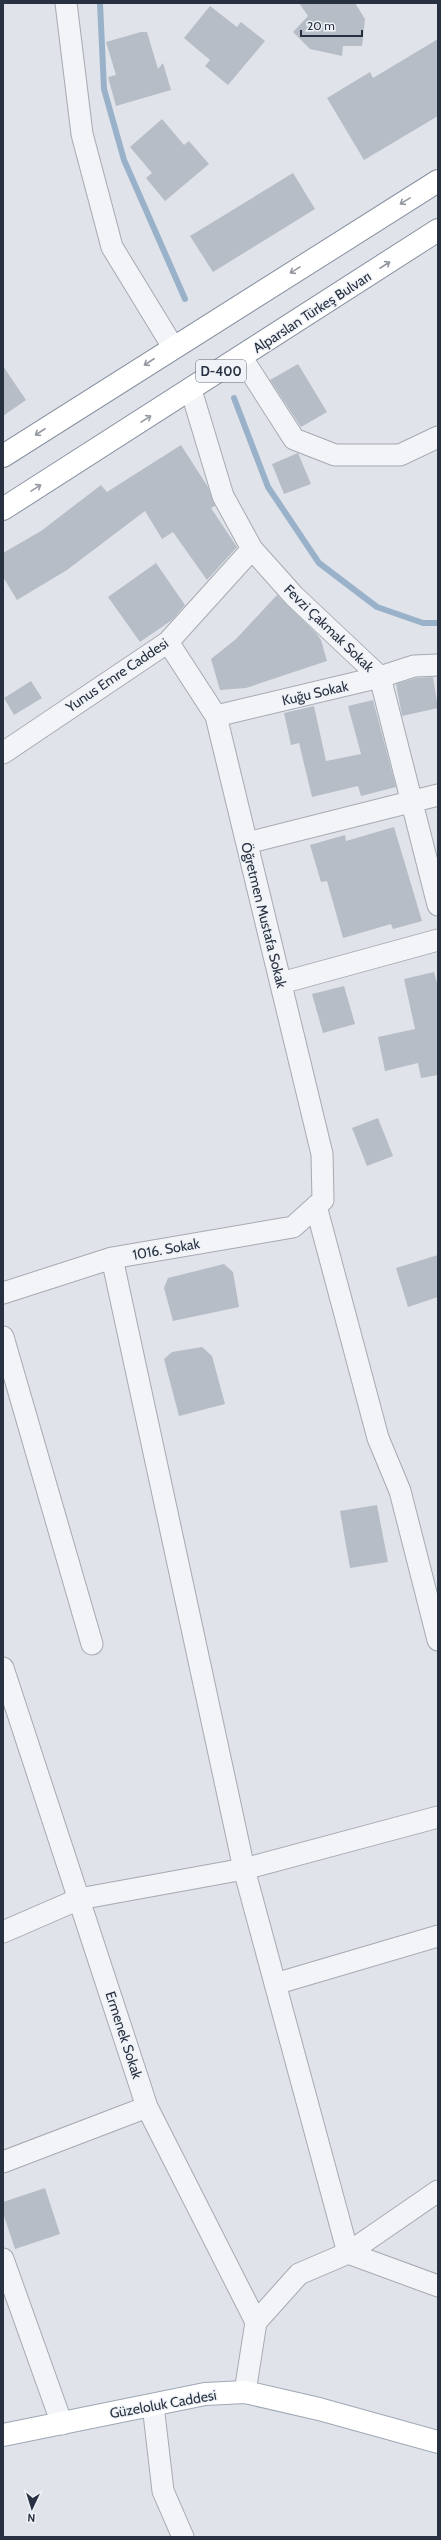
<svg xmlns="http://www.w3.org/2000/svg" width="441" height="2540" font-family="Cabin,sans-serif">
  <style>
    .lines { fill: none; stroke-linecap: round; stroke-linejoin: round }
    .stream { stroke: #99b2ca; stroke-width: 6 }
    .building { fill: #b7bdc6 }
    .minor-casing { stroke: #a5aab3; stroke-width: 23 }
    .major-casing { stroke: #9ea8b5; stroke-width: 24 }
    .highway-casing { stroke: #8691a0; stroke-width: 24 }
    .minor { stroke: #f2f4f7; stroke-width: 21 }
    .major { stroke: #fff; stroke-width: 22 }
    .highway { stroke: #fff; stroke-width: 22 }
    .oneway { stroke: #9498a0 }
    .labels { text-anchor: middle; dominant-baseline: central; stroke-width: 3; stroke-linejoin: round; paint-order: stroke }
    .shield { fill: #eff2f6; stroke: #646b77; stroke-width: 1 }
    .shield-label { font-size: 13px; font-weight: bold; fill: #283141 }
    .street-label { font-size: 14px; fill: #283141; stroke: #eff2f6 }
  </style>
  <rect width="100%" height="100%" fill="#e0e3e9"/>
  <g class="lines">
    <path class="stream" d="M100 3 104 89 124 160 185 299
      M234 398 268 487 319 563 377 607 423 623H438"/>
  </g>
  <path class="building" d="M299 3H355L365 19 362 46H343L342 56 310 49 293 32 308 16Z
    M210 6 237 27 241 22 265 41 228 85 205 66 210 60 184 38Z
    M141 32H147L158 69 163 63 171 90 116 106 108 77 116 75 106 42Z
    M438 39V116L364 160 327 98 370 72 373 78Z
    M162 119 184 145 189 141 209 164 165 201 146 178 152 173 130 147Z
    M293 173 315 209 213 272 190 236Z
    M298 364 327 412 301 427 270 380Z
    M3 366 26 400 3 416Z
    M181 445 208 487 215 506 211 508 237 547 207 580 173 532 162 539 145 511 67 570 17 600 3 577V553L41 531 101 485 107 492Z
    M298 453 311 484 284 494 272 464Z
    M156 563 185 605 172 620 140 642 108 597Z
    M277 595 316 633 321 640 327 661 246 688 220 690 211 659 236 639Z
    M433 677 438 708 402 716 396 684 416 678Z
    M31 681 42 698 14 715 4 698Z
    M373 700 396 787 361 796 358 786 312 797 299 743 291 745 284 713 314 706 326 761 361 754 348 706Z
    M394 827 422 921 393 929 391 924 343 938 327 881 321 882 310 845 345 835 346 841Z
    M434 972 438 987V1075L421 1078 418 1063 385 1071 378 1037 415 1029 404 979Z
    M344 986 355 1024 323 1033 312 994Z
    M378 1118 393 1156 367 1166 352 1128Z
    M438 1255V1297L408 1307 396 1268Z
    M224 1264 233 1272 239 1307 173 1321 164 1288 168 1278Z
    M202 1347 212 1356 225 1404 179 1416 164 1359 172 1352Z
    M377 1505 388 1562 350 1568 340 1511Z
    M45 2188 60 2234 15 2249 3 2213V2202Z"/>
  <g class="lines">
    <defs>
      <path id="minor" d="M66 3 82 134 112 247 173 347
        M242 358 294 439 335 455H400L438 437
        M191 390 223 496 252 549 294 596 380 677 438 905
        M216 716 380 677 414 666 438 665
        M3 753 168 642 252 549
        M247 843 438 795
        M281 983 438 940
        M316 1206 378 1438 400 1491 438 1640
        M112 1258 244 1869 348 2253 438 2286
        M3 1293 112 1258 293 1227 323 1200 322 1154 216 716 168 642
        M3 1337 92 1644
        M3 1668 147 2107 256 2322 245 2392
        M3 1932 79 1899 244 1869 438 1817
        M275 1984 438 1936
        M3 2162 147 2107
        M3 2259 62 2424
        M256 2322 299 2274 348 2253 438 2191
        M153 2405 163 2491 183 2537"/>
      <path id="major" d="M3 2435 205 2394 245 2392 319 2409 438 2442"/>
      <path id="highway" d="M3 456 438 181
        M3 509 438 230"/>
    </defs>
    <use href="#minor" class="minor-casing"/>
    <use href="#major" class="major-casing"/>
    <use href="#highway" class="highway-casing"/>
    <use href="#minor" class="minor"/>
    <use href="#major" class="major"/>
    <use href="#highway" class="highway"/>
  </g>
  <defs><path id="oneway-shaft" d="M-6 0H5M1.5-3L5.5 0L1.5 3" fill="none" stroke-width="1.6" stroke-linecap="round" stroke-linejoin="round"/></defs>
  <g class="oneway">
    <use href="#oneway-shaft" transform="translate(405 201) rotate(148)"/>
    <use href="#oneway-shaft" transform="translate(385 265) rotate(-33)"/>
    <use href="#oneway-shaft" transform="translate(295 270) rotate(148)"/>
    <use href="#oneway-shaft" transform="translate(149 362) rotate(147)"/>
    <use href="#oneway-shaft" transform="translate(146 419) rotate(-32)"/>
    <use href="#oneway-shaft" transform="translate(40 432) rotate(147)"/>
    <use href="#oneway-shaft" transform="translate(36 488) rotate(-32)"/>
  </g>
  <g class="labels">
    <rect class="shield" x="196" y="360" width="50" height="22" rx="3"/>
    <g class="shield-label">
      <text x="221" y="371">D-400</text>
    </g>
    <g class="street-label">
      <text transform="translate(312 312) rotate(-33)">Alparslan Türkeş Bulvarı</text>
      <text transform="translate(329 628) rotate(44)">Fevzi Çakmak Sokak</text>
      <text transform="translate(117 675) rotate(-34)">Yunus Emre Caddesi</text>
      <text transform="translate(315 693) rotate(-13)">Kuğu Sokak</text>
      <text transform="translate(264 915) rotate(76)">Öğretmen Mustafa Sokak</text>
      <text transform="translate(166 1249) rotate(-10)">1016. Sokak</text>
      <text transform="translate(124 2035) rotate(72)">Ermenek Sokak</text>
      <text transform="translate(163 2404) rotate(-10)">Güzeloluk Caddesi</text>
    </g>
  </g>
  <rect width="441" height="2540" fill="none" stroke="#283141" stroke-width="8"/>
  <g transform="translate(32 2508) rotate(184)" stroke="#eff2f6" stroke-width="3" paint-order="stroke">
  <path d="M0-3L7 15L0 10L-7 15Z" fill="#283141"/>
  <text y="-6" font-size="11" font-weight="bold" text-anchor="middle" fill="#283141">N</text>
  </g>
  <path d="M301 30v6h61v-6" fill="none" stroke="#283141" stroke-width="2"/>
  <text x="307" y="30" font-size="12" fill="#283141" stroke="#eff2f6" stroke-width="3" paint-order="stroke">20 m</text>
</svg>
